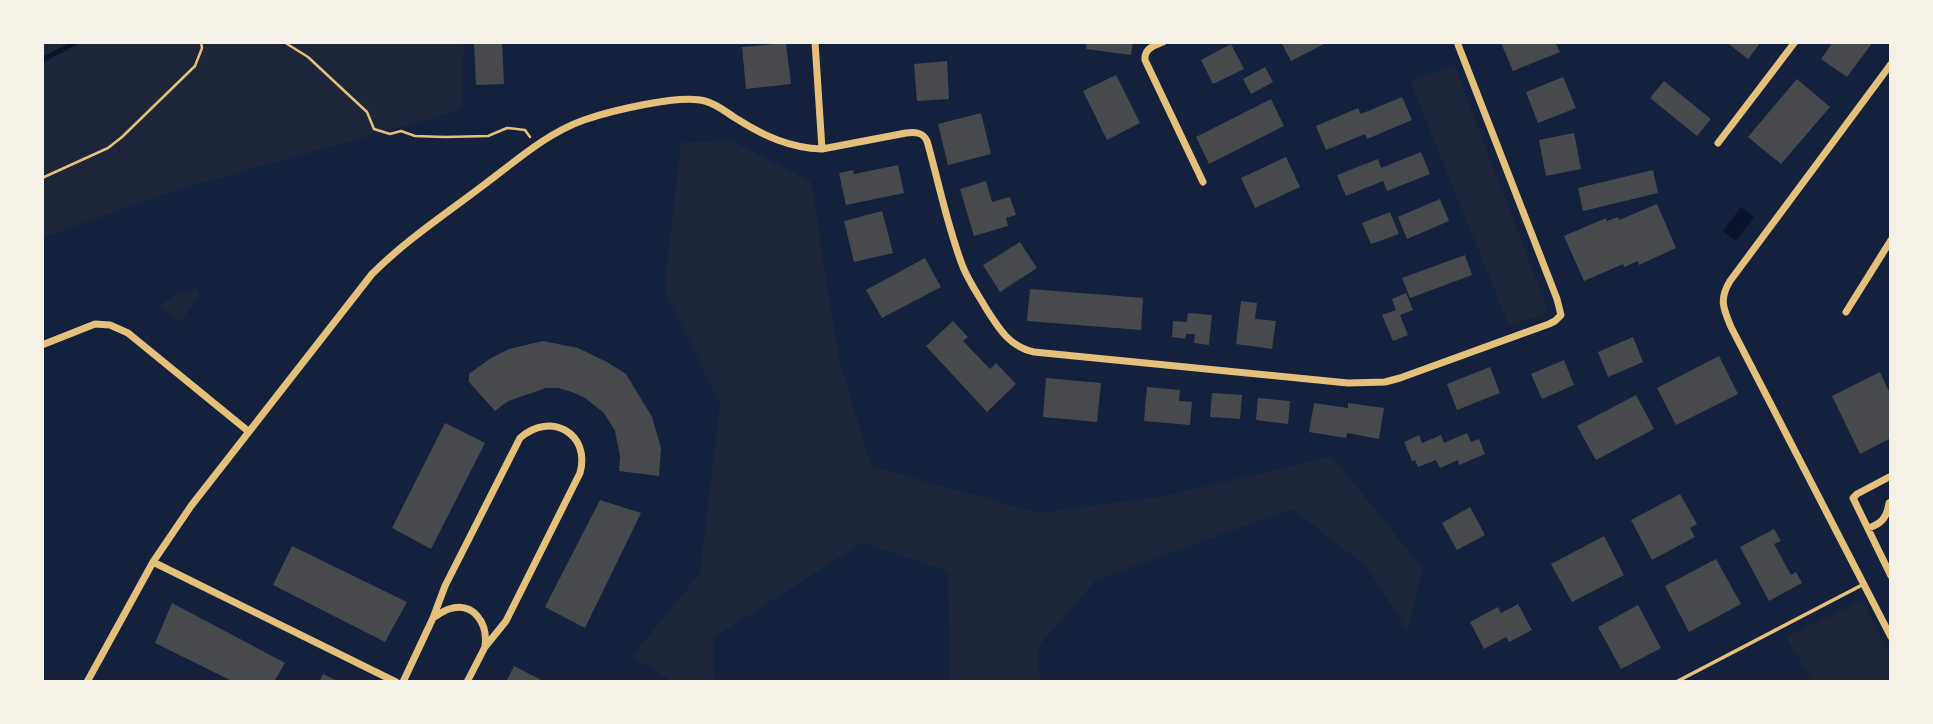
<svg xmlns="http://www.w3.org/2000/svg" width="1933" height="724" font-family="Figtree,sans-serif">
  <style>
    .green { fill: #1d2539 }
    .water { fill: #0b132b }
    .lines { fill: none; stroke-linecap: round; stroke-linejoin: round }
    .stream { stroke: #0b132b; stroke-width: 5 }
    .building { fill: #48494c }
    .path { stroke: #e5c07b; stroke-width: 2.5 }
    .service { stroke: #e5c07b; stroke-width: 3.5 }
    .minor { stroke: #e5c07b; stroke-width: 7 }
  </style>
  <rect width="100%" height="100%" fill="#14213d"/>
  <path class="green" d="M42 42H464L461 110 173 191 42 238Z
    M1454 65 1548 310 1545 314 1509 326 1410 81Z
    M730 140 811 182 839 359 871 466 1038 513 1165 496 1332 456 1422 568 1408 632 1367 567 1292 509 1096 580 1038 647 1040 682H950L948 571 862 543 713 638 714 682H673L632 656 700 573 720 404 664 290 681 143Z
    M194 289 198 291 199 296 180 323 159 306 175 296Z
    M1862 600 1891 657V676L1880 682H1812L1786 637Z"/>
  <path class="water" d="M1741 207 1754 217 1736 241 1723 231Z"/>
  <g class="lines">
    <path class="stream" d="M42 60 77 42"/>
  </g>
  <path class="building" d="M474 42H502L504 84 476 85Z
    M1087 42H1133L1131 55 1086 49Z
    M1281 42H1328L1291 61Z
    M1503 42H1555L1560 52 1513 71 1501 43Z
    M1726 42H1761L1748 59Z
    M1833 42H1873L1847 77 1821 59Z
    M786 43 791 84 746 89 742 47Z
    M1231 44 1244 69 1213 84 1201 60Z
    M947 61 949 99 917 101 914 64Z
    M1265 67 1273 82 1251 94 1243 79Z
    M1116 75 1140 123 1107 140 1083 91Z
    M1563 77 1576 108 1538 123 1526 92Z
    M1797 79 1830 107 1781 164 1748 137Z
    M1664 81 1711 119 1697 136 1650 98Z
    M1402 97 1412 120 1367 139 1365 134 1326 150 1316 126 1358 108 1361 114Z
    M1271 99 1284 126 1209 164 1196 137Z
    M981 113 991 154 948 165 938 124Z
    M1574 133 1581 169 1546 176 1539 140Z
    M1421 152 1430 174 1387 191 1383 181 1346 196 1337 175 1378 159 1381 168Z
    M1286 157 1300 187 1255 208 1241 178Z
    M898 165 904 193 846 205 839 173 853 170 854 174Z
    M1653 170 1658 193 1583 211 1578 188Z
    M986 181 992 202 1010 197 1016 215 1006 218 1008 226 974 236 960 189Z
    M1440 199 1449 221 1407 239 1398 217Z
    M1657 204 1676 248 1639 265 1638 261 1624 267 1623 264 1584 281 1564 236 1606 218 1607 221 1618 217 1619 220Z
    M882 211 893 253 854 262 844 221Z
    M1390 212 1399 234 1371 244 1362 223Z
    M1020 242 1037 268 1000 292 983 265Z
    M1465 255 1472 275 1410 298 1402 278Z
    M925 258 941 287 882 318 866 290Z
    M1030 289 1143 298 1141 330 1027 321Z
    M1406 293 1413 310 1400 315 1408 335 1393 341 1382 315 1396 310 1392 299Z
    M1241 301 1257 303 1255 319 1276 321 1272 349 1236 344Z
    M1188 313 1212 315 1209 345 1194 343 1195 334H1186L1185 339 1172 337 1173 321 1187 322Z
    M953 321 968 337 963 341 990 369 996 363 1016 384 987 412 926 346Z
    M1633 337 1643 362 1608 377 1598 352Z
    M543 341 578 348 607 362 626 374 652 417 661 448 659 476 619 471 620 456 615 431 604 413 585 398 572 392 558 388H546L508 401 495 411 469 382V374L491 358 509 349Z
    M1719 356 1738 394 1676 425 1657 388Z
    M1564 360 1574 385 1542 399 1531 374Z
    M1490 367 1500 393 1457 410 1447 384Z
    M1880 372 1891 396V438L1860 454 1832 396Z
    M1046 378 1101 383 1097 422 1043 417Z
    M1147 387 1180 390 1179 401 1192 402 1190 425 1144 421Z
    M1212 393 1242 395 1240 419 1210 417Z
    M1636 395 1654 429 1596 460 1577 426Z
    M1258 398 1290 401 1288 424 1256 420Z
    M1314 403 1348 408V403L1384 408 1379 439 1347 433 1346 438 1309 432Z
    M445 423 485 443 431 549 392 528Z
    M1467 433 1471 442 1479 439 1485 454 1459 465 1458 460 1440 468 1436 460 1418 467 1415 460 1412 461 1404 442 1419 435 1422 443 1441 435 1444 443Z
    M1680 494 1697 524 1690 528 1695 537 1652 560 1631 520Z
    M600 500 641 513 585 628 545 607Z
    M1470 507 1485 535 1457 550 1442 523Z
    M1774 529 1781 541 1774 544 1791 575 1796 572 1802 583 1769 601 1740 547Z
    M1604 536 1624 575 1572 602 1551 564Z
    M292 546 407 602 385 642 273 585Z
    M1716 559 1741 604 1689 632 1665 586Z
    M172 603 285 663 274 682H234L155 643Z
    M1518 604 1532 630 1509 642 1506 637 1484 649 1470 622 1498 607 1501 613Z
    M1638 605 1661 648 1621 669 1598 627Z
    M514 666 545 682H506Z
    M323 674 340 682H319Z"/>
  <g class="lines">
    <path class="path" d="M284 42 308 57 367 112 374 129 390 134 401 131 415 136 445 137 488 136 507 128 525 130 530 137
      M42 178 108 148 122 137 195 66 202 48 201 42"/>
    <path class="service" d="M1676 682 1862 585"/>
    <path class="minor" d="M815 42 822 149 906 133C915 132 923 132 927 141 939 183 947 226 963 267 969 282 979 296 987 310 999 329 1010 347 1034 352L1348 383 1385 382 1400 378 1549 324 1555 321 1561 315 1557 299 1457 42
      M1163 42C1153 46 1144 49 1145 60L1203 182
      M1891 64 1730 281C1719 299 1723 308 1731 327L1891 637
      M1718 143 1795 42
      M1846 312 1891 240
      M42 345 95 324 110 325 128 333 248 431
      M1891 476 1857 494 1853 498 1891 576
      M1868 528C1882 524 1887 517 1889 503L1891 502
      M153 562 396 682
      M433 618C438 615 443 611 449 609 474 601 488 624 485 646
      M87 682 153 562 191 506 372 274C406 240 447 213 485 184 516 161 547 133 584 120 610 111 679 94 705 101 717 104 727 113 737 119 764 136 790 148 822 149
      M403 682 433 618 445 586 520 438C550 411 591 433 580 473L506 621 485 647 467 682"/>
  </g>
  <rect width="1933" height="724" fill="none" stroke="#f6f1e7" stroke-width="88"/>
</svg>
